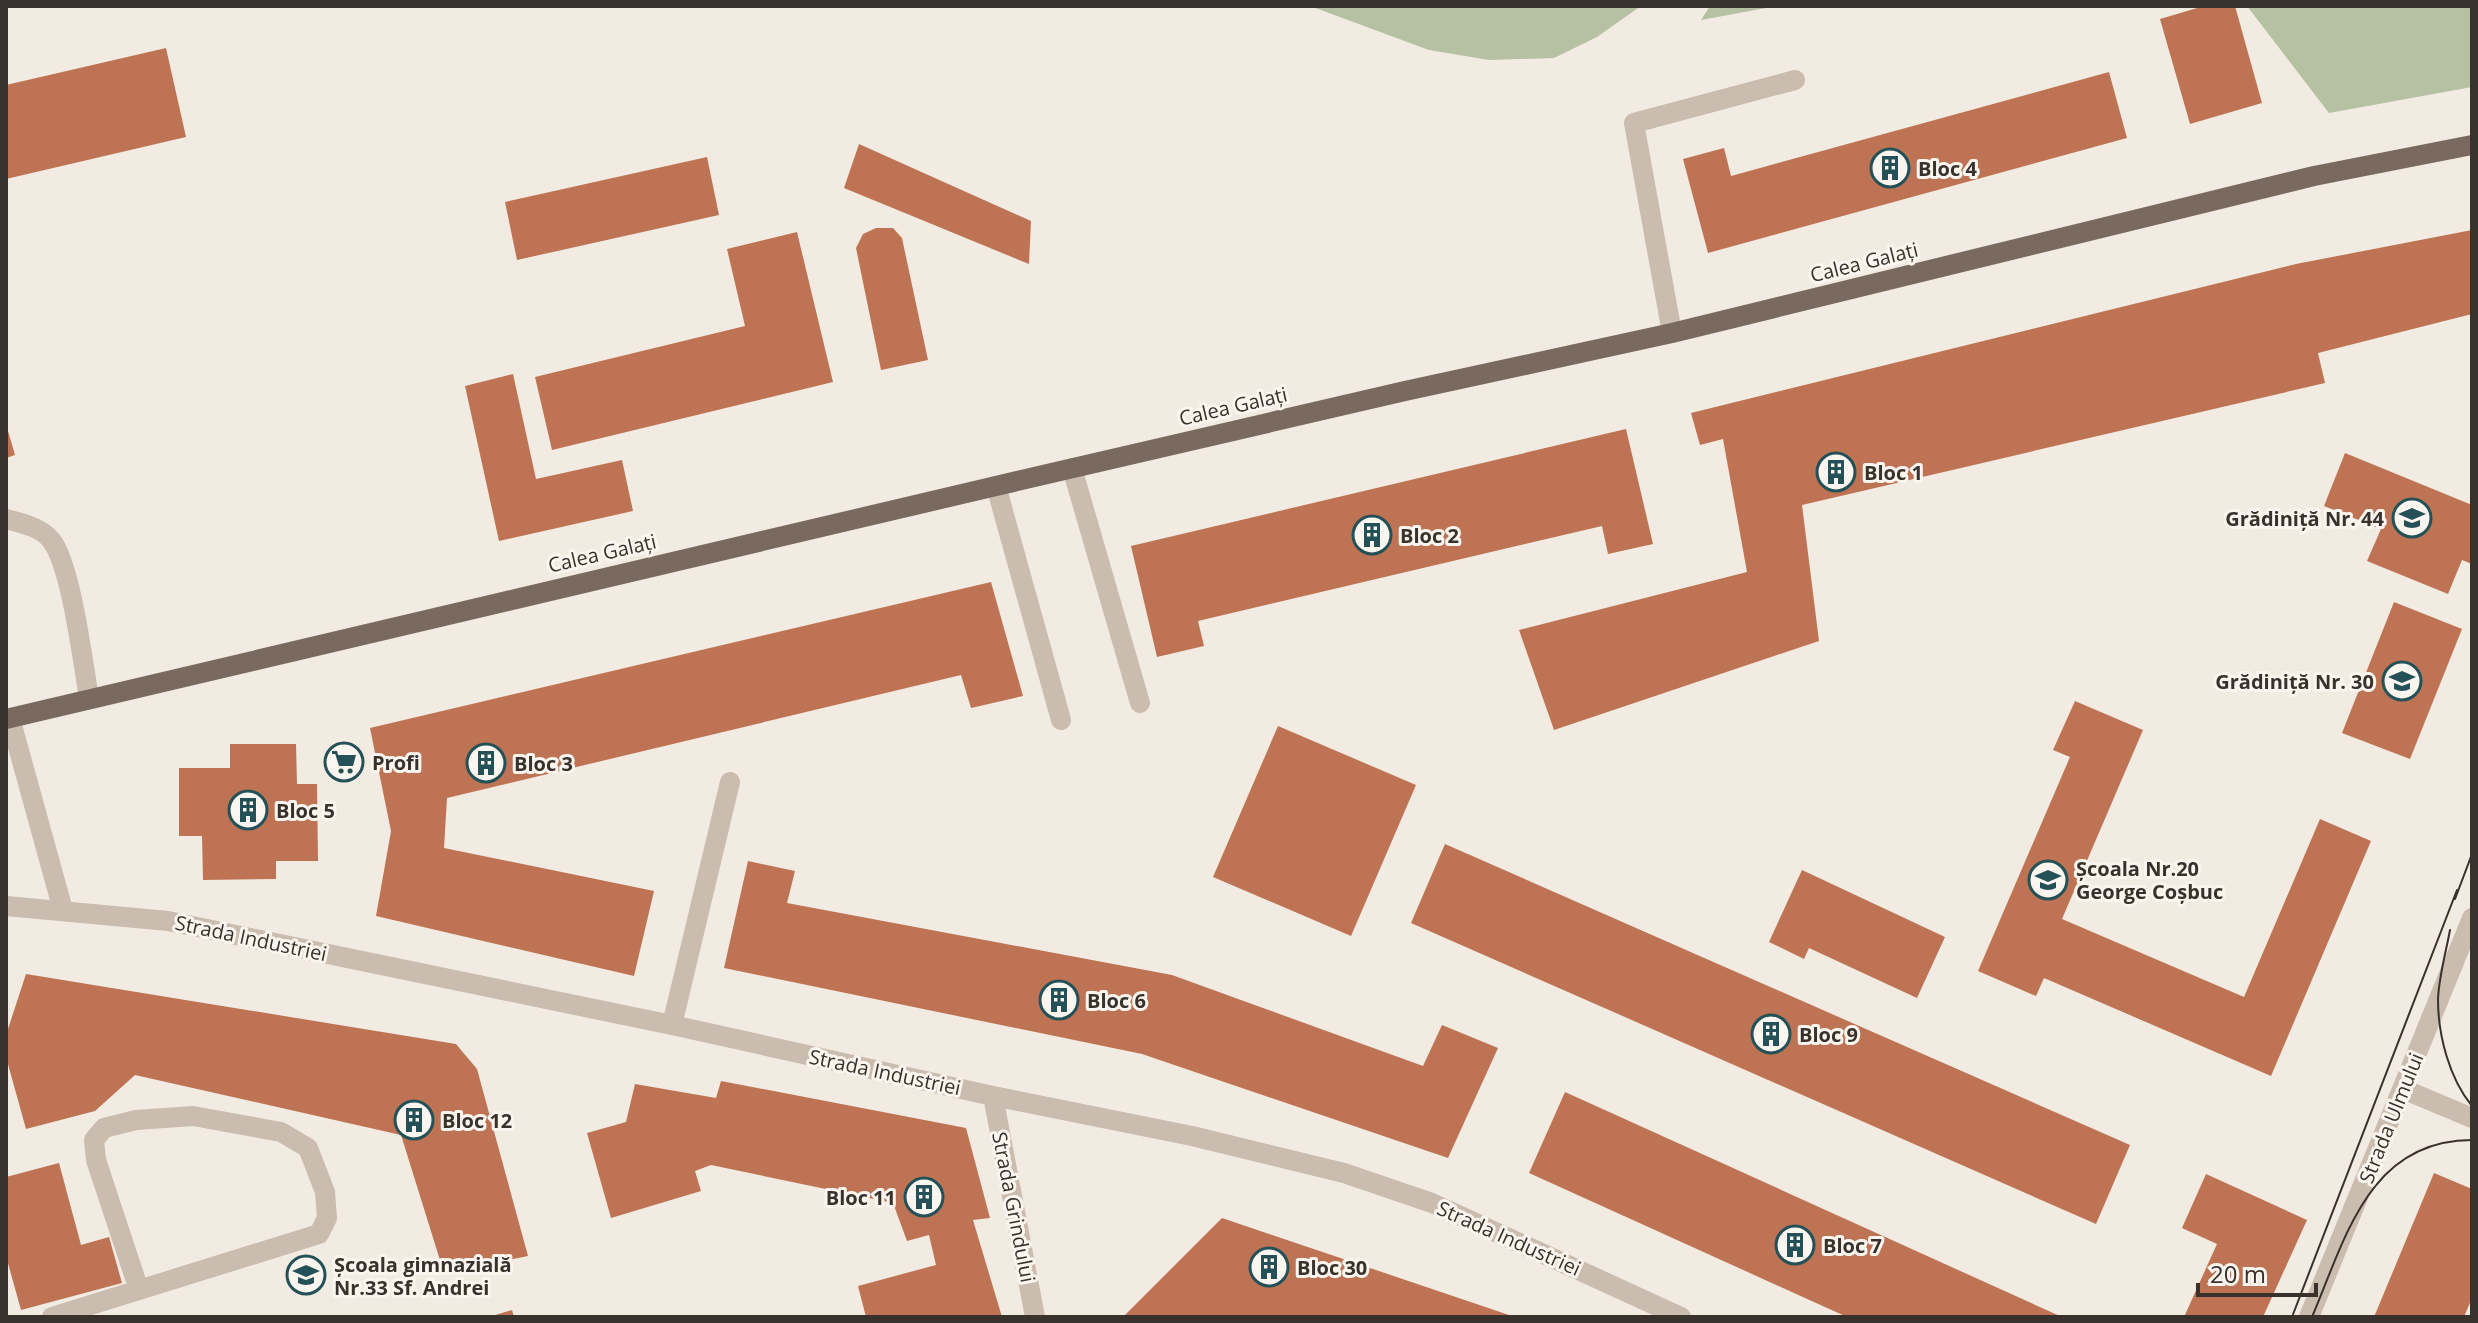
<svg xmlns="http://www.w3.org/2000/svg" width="2478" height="1323" font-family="'Open Sans',sans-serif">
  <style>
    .green { fill: #b5c1a2 }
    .building { fill: #be7454 }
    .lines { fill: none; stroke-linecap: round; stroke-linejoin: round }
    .minor { stroke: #cabcae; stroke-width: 20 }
    .major { stroke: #7a695e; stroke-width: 20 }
    .tram { stroke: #39312c; stroke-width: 2 }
    .labels { text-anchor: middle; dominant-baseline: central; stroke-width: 6; stroke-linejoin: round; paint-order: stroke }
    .poi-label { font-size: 20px; font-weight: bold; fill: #39312c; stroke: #faf5ee; text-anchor: start }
    .street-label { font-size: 20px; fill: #39312c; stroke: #faf5ee }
  </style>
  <rect width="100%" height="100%" fill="#f2ebe2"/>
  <path class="green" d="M1310 6H1641L1597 37 1554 58 1489 60 1429 50Z
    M1710 6H1777L1701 20Z
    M2247 6H2472V87L2329 113Z"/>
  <path class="building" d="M2204 6H2235L2262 103 2190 124 2160 19Z
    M166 48 186 137 6 179V85Z
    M2109 72 2127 138 1708 253 1683 159 1724 148 1731 176Z
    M859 144 1031 221 1029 264 844 188Z
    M707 157 719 215 517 260 505 202Z
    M876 228H893L902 238 928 360 881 370 856 248 863 234Z
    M2472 230V314L2318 353 2325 383 1802 505 1819 641 1554 730 1519 630 1747 572 1723 439 1700 445 1691 413 2296 264Z
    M797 232 833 382 552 450 535 377 745 326 727 249Z
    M513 374 536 479 622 460 633 511 499 541 465 386Z
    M6 424 15 455 6 458Z
    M1626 429 1653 544 1608 554 1602 526 1198 621 1204 646 1157 657 1131 546Z
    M2345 453 2472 505V564L2462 560 2448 594 2367 561 2381 529 2324 506Z
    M991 582 1023 696 971 708 961 675 447 798 444 848 654 891 634 976 376 916 391 831 370 728Z
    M2394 602 2462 629 2410 759 2342 733Z
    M2075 701 2143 730 2062 919 2244 997 2320 819 2371 841 2271 1076 2044 978 2036 996 1978 971 2070 757 2053 750Z
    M1278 726 1416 785 1351 936 1213 877Z
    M230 744H296L297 784H317L318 861H276V879L203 880 202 836H179V768H230Z
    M1445 844 2130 1145 2096 1224 1411 923Z
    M748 861 795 871 787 903 1172 975 1423 1066 1442 1025 1498 1048 1448 1158 1142 1054 724 968Z
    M1802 870 1945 937 1917 998 1809 948 1804 959 1769 942Z
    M26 974 456 1044 477 1069 528 1256 444 1273 401 1135 135 1075 95 1111 26 1129 6 1057V1035Z
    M721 1081 966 1128 990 1218 973 1220 1002 1317H866L858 1286 936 1265 929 1235 907 1241 893 1203 711 1165 695 1171 701 1191 611 1218 587 1133 626 1122 635 1084 716 1098Z
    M1565 1092 2062 1317H1847L1529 1173Z
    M59 1163 81 1245 109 1237 122 1283 21 1310 6 1256V1177Z
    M2434 1173 2472 1189V1298L2464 1317H2374Z
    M2206 1174 2307 1220 2263 1317H2184L2217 1244 2182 1228Z
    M1222 1218 1512 1316V1317H1123Z
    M512 1310 514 1317H492V1316Z"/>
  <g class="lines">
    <path class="minor" d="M1672 333 1634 123 1795 80
      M1072 468 1140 703
      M996 486 1061 720
      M6 519C21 523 41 527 51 540 71 564 83 663 89 698
      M10 718 63 910
      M6 906 168 921 672 1025 993 1096 1192 1136 1344 1173 1432 1203 1681 1317
      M672 1025 730 782
      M2403 1089 2472 1118
      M993 1096 1035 1317
      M52 1317 319 1234 327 1218 325 1192 308 1148 281 1132 193 1116 136 1120 104 1128 94 1140 96 1160 139 1290
      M2309 1317 2472 918"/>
    <path class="major" d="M6 719 996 486 1405 391 1672 333 2314 176 2472 145"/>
    <path class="tram" d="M2455 899 2472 854
      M2450 930C2446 952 2439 976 2438 999 2438 1035 2449 1078 2472 1106
      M2292 1317 2457 890
      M2312 1317C2345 1240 2368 1140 2472 1140"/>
  </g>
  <defs>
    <symbol id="building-ring" viewBox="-11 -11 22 22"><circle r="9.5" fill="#faf5ee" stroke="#245158" stroke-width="1.5"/><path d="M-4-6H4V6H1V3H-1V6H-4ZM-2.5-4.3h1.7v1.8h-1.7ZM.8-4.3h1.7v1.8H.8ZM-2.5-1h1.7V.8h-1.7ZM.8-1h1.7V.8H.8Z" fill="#245158"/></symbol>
    <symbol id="school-ring" viewBox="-11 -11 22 22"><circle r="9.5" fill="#faf5ee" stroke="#245158" stroke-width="1.5"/><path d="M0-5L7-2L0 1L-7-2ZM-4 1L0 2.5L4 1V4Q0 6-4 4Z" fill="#245158"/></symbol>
    <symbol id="supermarket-ring" viewBox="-11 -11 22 22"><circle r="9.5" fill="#faf5ee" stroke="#245158" stroke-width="1.5"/><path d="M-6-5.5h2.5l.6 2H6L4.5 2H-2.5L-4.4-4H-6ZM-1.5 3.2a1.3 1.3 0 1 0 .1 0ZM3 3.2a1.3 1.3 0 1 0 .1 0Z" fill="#245158"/></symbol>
  </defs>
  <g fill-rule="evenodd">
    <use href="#building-ring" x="1868" y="146" width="44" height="44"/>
    <use href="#building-ring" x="1814" y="450" width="44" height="44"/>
    <use href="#school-ring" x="2390" y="496" width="44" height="44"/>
    <use href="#building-ring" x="1350" y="513" width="44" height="44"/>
    <use href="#school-ring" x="2380" y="659" width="44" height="44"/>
    <use href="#supermarket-ring" x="322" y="740" width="44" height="44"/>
    <use href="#building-ring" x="464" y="741" width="44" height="44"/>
    <use href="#building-ring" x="226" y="788" width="44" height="44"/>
    <use href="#school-ring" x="2026" y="858" width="44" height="44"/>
    <use href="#building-ring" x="1037" y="978" width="44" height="44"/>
    <use href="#building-ring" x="1749" y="1012" width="44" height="44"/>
    <use href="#building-ring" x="392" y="1098" width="44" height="44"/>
    <use href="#building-ring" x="902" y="1175" width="44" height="44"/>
    <use href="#building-ring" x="1773" y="1223" width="44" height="44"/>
    <use href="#building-ring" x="1247" y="1245" width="44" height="44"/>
    <use href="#school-ring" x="284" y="1253" width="44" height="44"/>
  </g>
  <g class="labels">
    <g class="poi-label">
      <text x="1918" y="168">Bloc 4</text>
      <text x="1864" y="472">Bloc 1</text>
      <text x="2384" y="518" text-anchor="end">Grădiniță Nr. 44</text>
      <text x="1400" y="535">Bloc 2</text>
      <text x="2374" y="681" text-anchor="end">Grădiniță Nr. 30</text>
      <text x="372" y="762">Profi</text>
      <text x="514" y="763">Bloc 3</text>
      <text x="276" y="810">Bloc 5</text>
      <text x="2076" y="868">Școala Nr.20<tspan x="2076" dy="23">George Coșbuc</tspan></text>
      <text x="1087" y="1000">Bloc 6</text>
      <text x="1799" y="1034">Bloc 9</text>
      <text x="442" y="1120">Bloc 12</text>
      <text x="896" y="1197" text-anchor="end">Bloc 11</text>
      <text x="1823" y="1245">Bloc 7</text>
      <text x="334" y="1264">Școala gimnazială<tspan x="334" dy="23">Nr.33 Sf. Andrei</tspan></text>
      <text x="1297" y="1267">Bloc 30</text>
    </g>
    <g class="street-label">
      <text transform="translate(1864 262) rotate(-14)">Calea Galați</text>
      <text transform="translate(1233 406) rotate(-13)">Calea Galați</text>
      <text transform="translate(602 553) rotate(-13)">Calea Galați</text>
      <text transform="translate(251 938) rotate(12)">Strada Industriei</text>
      <text transform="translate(885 1072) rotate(12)">Strada Industriei</text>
      <text transform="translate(2391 1118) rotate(-68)">Strada Ulmului</text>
      <text transform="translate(1014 1207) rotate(79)">Strada Grindului</text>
      <text transform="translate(1509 1238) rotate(24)">Strada Industriei</text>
    </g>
  </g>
  <rect width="2478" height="1323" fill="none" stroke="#39312c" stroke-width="16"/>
  <path d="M2198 1283v12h118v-12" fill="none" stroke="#39312c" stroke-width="4"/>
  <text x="2210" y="1283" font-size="24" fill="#39312c" stroke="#faf5ee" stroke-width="6" paint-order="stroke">20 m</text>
</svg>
